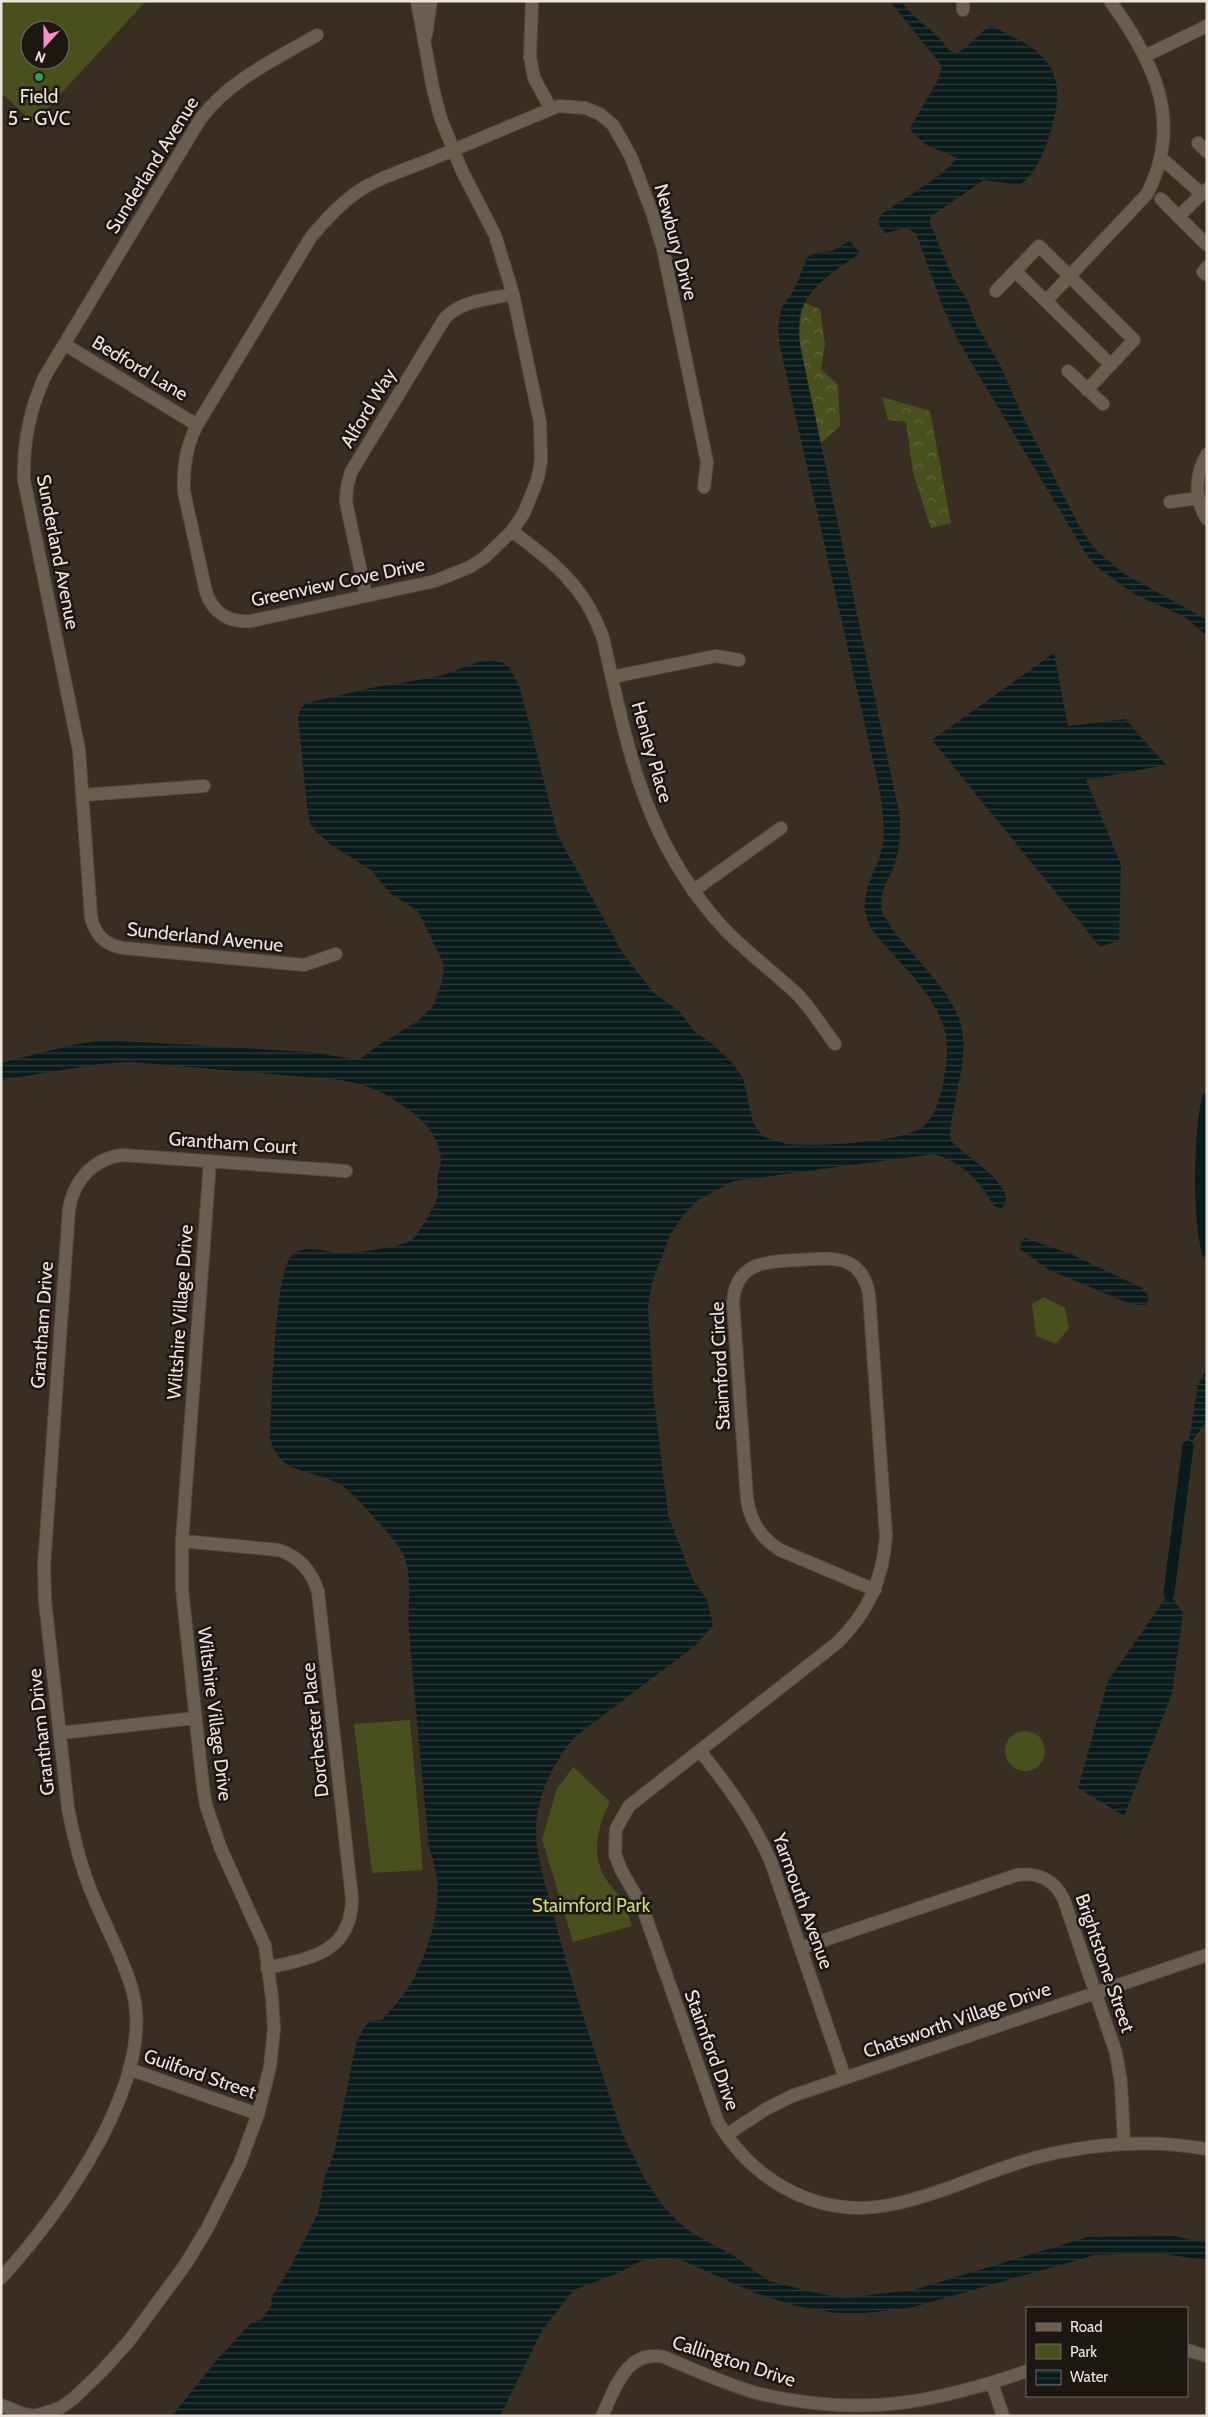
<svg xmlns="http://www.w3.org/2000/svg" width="1208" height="2417" font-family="Cabin,sans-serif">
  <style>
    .forest { fill: url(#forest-crowns) }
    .green { fill: #49501d; fill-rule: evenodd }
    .water { fill: url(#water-rules) }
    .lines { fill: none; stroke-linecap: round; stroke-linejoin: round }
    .canal { stroke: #0a1b1c; stroke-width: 11 }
    .minor-casing { stroke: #554c41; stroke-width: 14 }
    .minor { stroke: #6a5e50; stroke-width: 12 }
    .leisure-dot { fill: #2e9e5b; stroke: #1c1711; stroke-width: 2 }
    .labels { text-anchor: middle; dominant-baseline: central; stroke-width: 5; stroke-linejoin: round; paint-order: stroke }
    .poi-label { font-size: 19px; fill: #ede5dd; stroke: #1c1711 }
    .street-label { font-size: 19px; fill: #ede5dd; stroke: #1c1711 }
    .park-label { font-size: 19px; fill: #cdde68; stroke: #1c1711 }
  </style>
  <defs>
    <pattern id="forest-crowns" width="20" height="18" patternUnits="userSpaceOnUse" patternTransform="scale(1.25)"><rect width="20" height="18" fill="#49501d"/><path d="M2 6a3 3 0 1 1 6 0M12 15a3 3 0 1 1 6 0" fill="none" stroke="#64693d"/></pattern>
    <pattern id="water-rules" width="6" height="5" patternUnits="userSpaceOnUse" patternTransform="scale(1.25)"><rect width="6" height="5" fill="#0a1b1c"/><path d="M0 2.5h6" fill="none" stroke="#2e3c3d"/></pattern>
  </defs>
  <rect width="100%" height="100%" fill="#382e21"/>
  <path class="forest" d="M805 303 820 309 825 344 821 369 838 385 840 426 820 444C813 409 789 334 805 303Z
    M882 397 930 411 951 523 931 528 913 473 906 422 888 420Z"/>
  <path class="green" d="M1 1H146L34 123 1 93ZM30 30H60V60H30Z
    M1044 1297 1065 1308 1069 1328 1056 1344 1036 1336 1032 1304Z
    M410 1720 423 1870 372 1873 354 1724Z
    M1005 1751a20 20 0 1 1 40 0a20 20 0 1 1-40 0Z
    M573 1767 610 1802C599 1824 591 1851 603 1874 608 1885 619 1893 624 1903 627 1910 629 1918 632 1926L573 1942 542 1839 557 1789Z"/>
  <path class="water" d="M890 1H900C915 20 936 31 950 51L957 53C971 46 979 32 991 26 998 28 1007 35 1015 38 1063 61 1064 93 1048 140 1042 157 1035 174 1020 185L984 180 930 217V223L952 276 968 302 976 324 1000 365 1023 417 1082 531 1096 550 1123 573 1207 620V636L1185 617 1134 594 1096 566 1086 554 959 342 942 305 916 233 906 228 885 233 877 222 882 214 944 172 957 158 925 144 911 131V126L938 80 942 66Z
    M850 241 860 253C839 269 812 283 802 309 798 318 799 331 799 340L900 817C900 833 900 848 895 863 891 876 880 891 881 906 883 932 952 984 961 1025 970 1062 951 1101 950 1138 955 1153 1022 1184 1002 1208L995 1207C990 1201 987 1193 982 1187 969 1171 953 1159 933 1154L734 1181 698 1200 682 1217 670 1235 652 1283 648 1305 653 1391 668 1515 693 1580 707 1600 713 1625 695 1646 576 1736C556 1759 541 1786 537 1817 533 1844 542 1872 549 1898 569 1978 596 2056 622 2133L646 2181 661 2203 676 2220 695 2235 734 2256 769 2281 816 2293 845 2298 913 2290 1088 2237 1174 2236 1207 2243V2260L1156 2253 1095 2255 910 2308 865 2313H836L797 2306 755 2293 677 2258H657L641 2261 616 2274 574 2290 568 2297 543 2329 500 2416H172L216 2361 251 2323 262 2319 272 2305 271 2298 290 2268 318 2213 325 2176 334 2153 356 2044 364 2027 371 2021 382 2020C391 2009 401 1999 409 1987 425 1960 441 1912 437 1880 436 1869 432 1857 429 1846 422 1774 415 1703 409 1631 407 1605 414 1576 402 1552 394 1538 357 1497 344 1487 317 1468 278 1477 270 1438 272 1404 274 1280 290 1258 302 1242 323 1252 340 1253 353 1254 399 1247 410 1241 418 1237 436 1204 438 1196 439 1191 437 1186 437 1181 437 1175 440 1169 441 1162 441 1141 428 1125 412 1112 387 1094 371 1085 340 1080L132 1062 100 1064 1 1080V1063L72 1045 104 1040 310 1052 359 1060 376 1047 418 1021 433 1006 442 981 444 965 441 958 418 911 391 894 371 870 330 844 314 830 310 823 307 806 298 717 301 708 307 703 371 688 440 676 478 662 492 661 504 663 509 667 519 685 558 836 622 952 654 993 680 1012 695 1032 714 1045 732 1063 743 1078 753 1122 762 1136C770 1139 778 1142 787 1144 814 1147 905 1143 924 1126 941 1110 946 1073 947 1051 948 1012 917 981 893 954 881 941 867 928 865 910 862 889 877 869 882 849 886 830 882 811 880 792L780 347 778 328 781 309 794 290 807 258 814 253 832 251Z
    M1054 653 1068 726 1125 719 1166 765 1086 780 1121 865 1119 940 1100 947 932 740Z
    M1025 1238 1071 1254 1142 1288 1149 1297 1146 1305H1137L1126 1302 1049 1270 1020 1249 1021 1243Z
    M1207 1368V1421L1188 1446 1198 1385Z
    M1169 1593 1183 1613 1172 1694 1124 1816 1078 1788 1108 1681Z"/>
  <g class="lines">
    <path class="canal" d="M1207 1099C1199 1140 1198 1211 1207 1252
      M1169 1593 1188 1446"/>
    <defs>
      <path id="minor" d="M417 1 433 89 441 119 462 171 495 235 513 294 540 422 541 460 538 478 524 513 512 531 485 557 470 567 435 581 251 621C229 623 213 613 206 592L184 492C183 467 186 447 197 425L311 237C325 220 339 205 357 192 378 178 404 170 427 161 468 144 510 126 551 109L559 106 585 108 600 114 613 125 631 157 653 215 663 249 707 462 704 487
        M532 1 530 57 534 78 551 109
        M963 1V10
        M317 35C276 59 231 79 201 118L45 376C29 411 23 443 24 480L79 750 91 917C95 935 105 945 123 948L304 965 336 954
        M426 35 431 1
        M1145 56 1207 26
        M1198 143 1207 152
        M1160 157 1202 194
        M1161 199 1207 245
        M1178 217 1207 189
        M1207 267 1203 272 1207 275
        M1015 271 1111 365
        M996 291 1039 246 1134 340 1087 390
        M1046 301 1147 194C1184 122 1154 61 1110 1
        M64 344 197 425
        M1068 371 1103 404
        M1207 454C1195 474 1194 499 1207 519
        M1170 502 1198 498
        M512 531C554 563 585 586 603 638 627 744 641 830 713 916 738 946 768 967 796 993 811 1008 822 1027 835 1044
        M366 596 346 502 347 487 351 472 445 318C462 300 490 299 513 294
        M612 677 716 656 739 660
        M83 795 204 786
        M693 891 781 828
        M182 1541 279 1550C299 1557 312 1571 318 1592L352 1899C351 1953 311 1958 267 1968
        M875 1590 780 1550C761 1538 750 1521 747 1499L733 1302C736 1261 767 1262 799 1260 831 1258 861 1253 869 1294L886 1536C883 1579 868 1613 837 1643L629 1806 616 1829 615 1854 621 1870 642 1906 718 2122C755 2184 822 2220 894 2204 942 2194 987 2171 1034 2158 1091 2143 1149 2139 1207 2149
        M60 1733 195 1718
        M700 1751C728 1786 753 1820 771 1862L845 2078
        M801 1948 1017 1875C1038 1872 1055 1880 1064 1900L1116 2053 1121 2083 1124 2143
        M129 2069 258 2114
        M726 2135 766 2109 792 2096 1207 1955
        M1 2278C60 2214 158 2080 132 1989 123 1957 106 1928 94 1898 81 1869 74 1839 68 1808L45 1601 44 1566 69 1209C74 1180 93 1159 122 1155L346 1171
        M1187 2350 1207 2356
        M992 2383 1003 2416
        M1 2405 24 2414 35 2416
        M35 2416 60 2408 73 2399 101 2372 129 2341 185 2265 207 2229 240 2163 258 2114 270 2067 274 2028 272 1998 265 1946 221 1849 206 1805 203 1787 182 1589V1541L210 1161
        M602 2416C615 2389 626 2349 664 2357 695 2370 727 2385 760 2394 861 2417 931 2404 1027 2371"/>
    </defs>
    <use href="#minor" class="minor-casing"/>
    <use href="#minor" class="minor"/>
  </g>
  <circle class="leisure-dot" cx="39" cy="77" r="5"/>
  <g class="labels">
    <g class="poi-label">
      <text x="39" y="96">Field<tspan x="39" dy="22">5 - GVC</tspan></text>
    </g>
    <g class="street-label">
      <text transform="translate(152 165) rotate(-58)">Sunderland Avenue</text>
      <text transform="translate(676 242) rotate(75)">Newbury Drive</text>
      <text transform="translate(140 368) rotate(31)">Bedford Lane</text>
      <text transform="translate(368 408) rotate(-59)">Alford Way</text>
      <text transform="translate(58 552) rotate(79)">Sunderland Avenue</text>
      <text transform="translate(338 582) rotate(-12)">Greenview Cove Drive</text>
      <text transform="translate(652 752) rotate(74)">Henley Place</text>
      <text transform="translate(205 937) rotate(6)">Sunderland Avenue</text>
      <text transform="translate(233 1143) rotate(4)">Grantham Court</text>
      <text transform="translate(180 1312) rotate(-86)">Wiltshire Village Drive</text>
      <text transform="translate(42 1325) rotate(-86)">Grantham Drive</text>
      <text transform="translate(720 1366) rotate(-93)">Staimford Circle</text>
      <text transform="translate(215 1714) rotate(83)">Wiltshire Village Drive</text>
      <text transform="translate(315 1730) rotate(-96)">Dorchester Place</text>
      <text transform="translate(41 1732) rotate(-96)">Grantham Drive</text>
      <text transform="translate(803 1901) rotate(70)">Yarmouth Avenue</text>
      <text transform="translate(1105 1963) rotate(71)">Brightstone Street</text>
      <text transform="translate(957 2020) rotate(-19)">Chatsworth Village Drive</text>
      <text transform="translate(712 2050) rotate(70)">Staimford Drive</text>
      <text transform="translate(200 2074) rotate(19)">Guilford Street</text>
      <text transform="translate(734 2361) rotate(18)">Callington Drive</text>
    </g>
    <g class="park-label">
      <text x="591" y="1905">Staimford Park</text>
    </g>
  </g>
  <rect width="1208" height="2417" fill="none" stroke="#ede5dd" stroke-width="5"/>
  <rect x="1026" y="2307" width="162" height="90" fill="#1c1711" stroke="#706963"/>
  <rect x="1036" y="2323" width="25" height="8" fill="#6a5e50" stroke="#706963"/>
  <text x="1070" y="2332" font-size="15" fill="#ede5dd">Road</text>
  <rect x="1036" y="2344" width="25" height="15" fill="#49501d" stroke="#706963"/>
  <text x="1070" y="2357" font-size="15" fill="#ede5dd">Park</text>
  <rect x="1036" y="2370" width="25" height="15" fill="url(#water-rules)" stroke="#706963"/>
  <text x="1070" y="2382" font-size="15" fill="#ede5dd">Water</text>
  <g transform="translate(45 45) rotate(201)"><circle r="24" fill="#1c1711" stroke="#706963"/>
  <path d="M0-4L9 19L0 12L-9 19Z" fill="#f98fc9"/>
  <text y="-8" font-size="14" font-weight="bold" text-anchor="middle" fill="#ede5dd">N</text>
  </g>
</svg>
